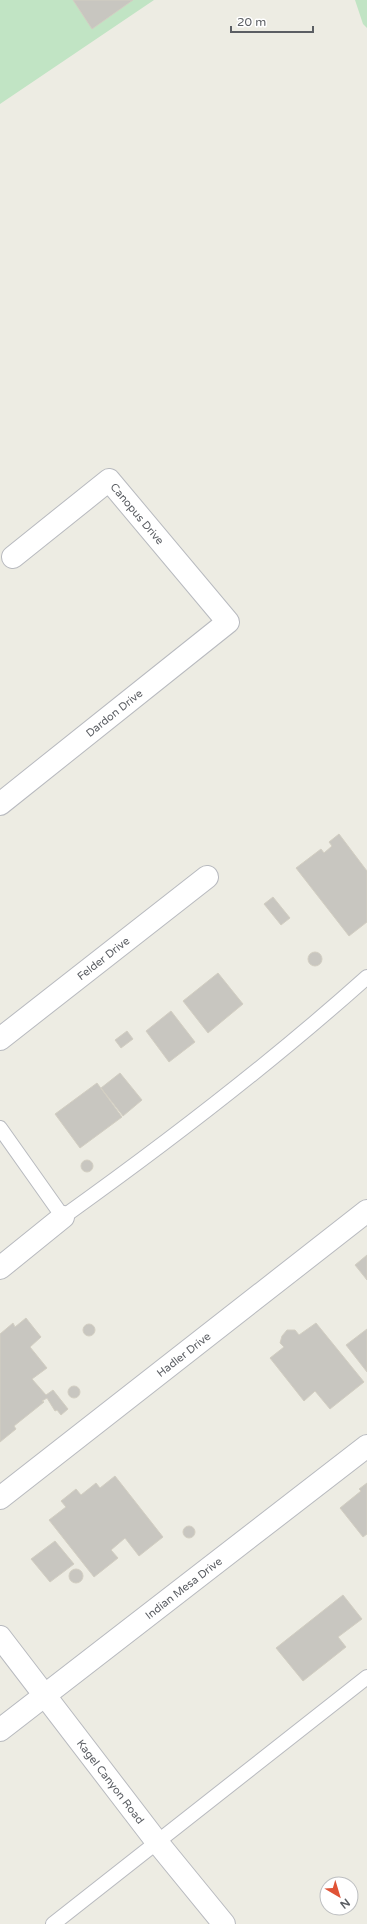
<svg xmlns="http://www.w3.org/2000/svg" width="367" height="1924" font-family="'Varela Round',sans-serif">
  <style>
    .green { fill: #c1e4c4 }
    .building { fill: #c8c6c0; stroke: #d2cec2 }
    .lines { fill: none; stroke-linecap: round; stroke-linejoin: round }
    .service-casing { stroke: #b8babf; stroke-width: 16 }
    .minor-casing { stroke: #b8babf; stroke-width: 24 }
    .service { stroke: #fff; stroke-width: 14 }
    .minor { stroke: #fff; stroke-width: 22 }
    .labels { text-anchor: middle; dominant-baseline: central; stroke-width: 4; stroke-linejoin: round; paint-order: stroke }
    .street-label { font-size: 11px; fill: #5b5e63; stroke: #fff }
  </style>
  <rect width="100%" height="100%" fill="#edece3"/>
  <path class="green" d="M0 0H154L0 104Z
    M355 0H367V28L363 24Z"/>
  <path class="building" d="M73 0H133L92 29Z
    M339 834 367 871V922L349 936 296 868 321 849 324 853 332 846 329 842Z
    M273 897 290 918 281 925 264 904Z
    M308 959a7 7 0 1 1 14 0a7 7 0 1 1-14 0Z
    M218 973 243 1004 208 1033 183 1001Z
    M171 1011 195 1042 169 1062 146 1031Z
    M127 1031 133 1039 121 1048 115 1040Z
    M120 1073 142 1100 123 1116 101 1088Z
    M97 1083 122 1117 80 1148 55 1114Z
    M81 1166a6 6 0 1 1 12 0a6 6 0 1 1-12 0Z
    M367 1255V1280L355 1265Z
    M26 1318 41 1337 30 1347 47 1368 32 1379 46 1395 53 1390 68 1409 61 1415 57 1410 55 1411 47 1398 42 1401 44 1402 14 1426 16 1429 0 1442V1334L13 1323 15 1327Z
    M316 1323 364 1382 330 1409 315 1391 304 1401 270 1358 284 1347 280 1343 282 1336 287 1330H295L299 1335Z
    M83 1330a6 6 0 1 1 12 0a6 6 0 1 1-12 0Z
    M367 1329V1372L346 1345Z
    M68 1392a6 6 0 1 1 12 0a6 6 0 1 1-12 0Z
    M115 1476 163 1537 139 1556 125 1538 111 1550 118 1558 94 1577 49 1520 66 1507 61 1501 76 1489 81 1495 96 1483 100 1488Z
    M367 1483V1534L363 1537 340 1508 361 1491 359 1489Z
    M183 1532a6 6 0 1 1 12 0a6 6 0 1 1-12 0Z
    M55 1541 74 1564 50 1582 31 1559Z
    M69 1576a7 7 0 1 1 14 0a7 7 0 1 1-14 0Z
    M343 1595 362 1619 338 1637 346 1647 303 1681 276 1648Z"/>
  <g class="lines">
    <defs>
      <path id="service" d="M0 1128 63 1217C168 1142 271 1063 367 977
        M53 1924 367 1677"/>
      <g id="minor">
        <path id="s1" d="M0 804 228 622 109 480 13 557"/>
        <path id="s2" d="M0 1039 207 877"/>
        <path d="M0 1268 63 1217"/>
        <path id="s3" d="M0 1498 367 1211"/>
        <path id="s4" d="M0 1637 157 1842 224 1924"/>
        <path id="s5" d="M0 1730 367 1446"/>
      </g>
    </defs>
    <use href="#service" class="service-casing"/>
    <use href="#minor" class="minor-casing"/>
    <use href="#service" class="service"/>
    <use href="#minor" class="minor"/>
  </g>
  <g class="labels">
    <g class="street-label">
      <text transform="translate(137 514) rotate(50)">Canopus Drive</text>
      <text stroke="none"><textPath href="#s1" startOffset="146">Dardon Drive</textPath></text>
      <text stroke="none"><textPath href="#s2" startOffset="131">Felder Drive</textPath></text>
      <text stroke="none"><textPath href="#s3" startOffset="233">Hadler Drive</textPath></text>
      <text stroke="none"><textPath href="#s5" startOffset="232">Indian Mesa Drive</textPath></text>
      <text stroke="none"><textPath href="#s4" startOffset="182">Kagel Canyon Road</textPath></text>
    </g>
  </g>
  <g transform="translate(339 1896) rotate(142)"><circle r="19" fill="#ffffff" stroke="#bdbfc1"/>
  <path d="M0-3L7 15L0 10L-7 15Z" fill="#e05336"/>
  <text y="-6" font-size="11" font-weight="bold" text-anchor="middle" fill="#5b5e63">N</text>
  </g>
  <path d="M231 26v6h82v-6" fill="none" stroke="#5b5e63" stroke-width="2"/>
  <text x="237" y="26" font-size="12" fill="#5b5e63" stroke="#ffffff" stroke-width="3" paint-order="stroke">20 m</text>
</svg>
